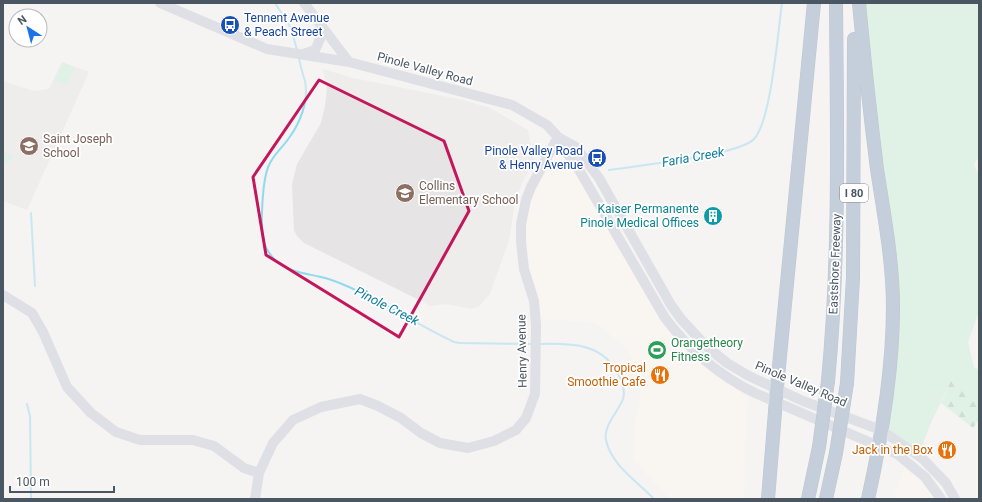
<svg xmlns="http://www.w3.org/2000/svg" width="982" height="502" font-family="Roboto,sans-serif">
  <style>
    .commercial { fill: #fdf9ef }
    .education { fill: #e6e4e5 }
    .green { fill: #c3f1d5 }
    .forest { fill: url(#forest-firs) }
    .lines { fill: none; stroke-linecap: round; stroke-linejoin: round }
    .stream { stroke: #90daee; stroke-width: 2 }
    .highway-casing { stroke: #7690ad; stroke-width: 14 }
    .secondary { stroke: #c1cbd6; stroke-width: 10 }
    .highway { stroke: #8ba5c1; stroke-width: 13 }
    .highway-bridge-casing { stroke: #7690ad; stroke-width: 14; stroke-linecap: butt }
    .highway-bridge { stroke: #8ba5c1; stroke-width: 13 }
    .marked { fill: none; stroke: #c2185b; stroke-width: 3; stroke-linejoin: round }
    .labels { text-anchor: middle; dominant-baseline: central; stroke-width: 3.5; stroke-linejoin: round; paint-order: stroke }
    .shield { fill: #fff; stroke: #808990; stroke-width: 1 }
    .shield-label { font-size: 11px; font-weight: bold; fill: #4a5661 }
    .transit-label { font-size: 12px; fill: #164399; stroke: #fff; text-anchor: start }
    .street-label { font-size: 12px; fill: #4a5661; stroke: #fff }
    .education-label { font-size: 12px; fill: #785e54; stroke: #fff; text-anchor: start }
    .culture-label { font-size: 12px; fill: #0d838f; stroke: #fff; text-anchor: end }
    .leisure-label { font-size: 12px; fill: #27864d; stroke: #fff; text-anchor: start }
    .food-label { font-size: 12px; fill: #c56008; stroke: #fff; text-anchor: end }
    .water-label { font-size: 13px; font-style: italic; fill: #0c7c9b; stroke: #fff }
  </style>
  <defs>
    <pattern id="forest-firs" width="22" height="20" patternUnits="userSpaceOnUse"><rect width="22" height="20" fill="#c3f1d5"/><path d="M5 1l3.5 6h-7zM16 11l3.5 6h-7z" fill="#a0c6b0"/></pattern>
  </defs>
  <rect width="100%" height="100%" fill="#f5f3f3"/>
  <path class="commercial" d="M556 152 565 154 666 323 699 362 748 398 744 499H670L633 460 634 426 643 378 626 348 596 323 539 319 523 243 530 193Z
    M904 468 921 481 935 499H893Z"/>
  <path class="education" d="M62 62 89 72 27 210 3 201V81L34 91 49 89Z
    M323 69 353 78 463 100 490 108 528 130 534 161 522 183 515 202 509 240 490 294 479 306 472 309 446 304 431 306 304 243 297 236 294 230 292 184 297 164 321 123 325 106 327 89Z"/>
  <path class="green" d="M859 3H979V156L974 165 979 175V311L968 342 974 367 979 370V402L970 398 952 378 930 425 918 456 881 430 893 306Z
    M63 62 75 68 67 85 54 80Z
    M3 152 13 156 10 161 3 163Z"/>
  <path class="forest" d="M952 378 968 388 970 398 979 402V419L973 428 941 403Z"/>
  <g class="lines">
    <path class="stream" d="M275 3 291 28 297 50
      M299 58C300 66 303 74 305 81 309 101 300 123 289 138 282 148 274 154 269 165 262 180 260 227 264 243 266 249 271 256 276 261 289 272 304 273 321 277 330 279 340 283 349 287 385 303 418 325 454 342L460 343 533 344
      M609 170C635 166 740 155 754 139 771 122 778 31 782 3
      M31 213 35 286
      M540 344C572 343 605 343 620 378 623 384 625 392 623 399 618 412 603 426 606 440 611 465 638 482 654 499
      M27 404 30 416 31 499"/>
    <defs>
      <path id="highway" d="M859 3C864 58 870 113 877 169 884 215 893 261 893 307 893 372 882 436 868 499
        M828 381C840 255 837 129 836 3
        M847 383 853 278 854 39
        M768 499 777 387 814 3
        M808 499 819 447
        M826 499 836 453"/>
    </defs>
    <use href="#highway" class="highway-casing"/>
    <path class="secondary" d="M160 3 267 49 349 62 512 105 547 125 558 137 576 147 599 178 671 305 681 319 706 346 727 363 749 376 803 401 881 430 923 459 946 483 955 499
      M304 3 349 62
      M303 54 315 50 321 37V25
      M558 137 566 152 575 163 665 318C690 351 718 375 755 393L897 454 925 477 941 499
      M3 295 32 313 43 332 67 387 91 413 116 432 140 440H193L214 446 244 468 259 473
      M255 499 259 473 273 443 293 420 321 407 360 399 378 406 401 418 421 433 440 443 468 448 494 441 516 430 526 418 535 394 536 325 534 301 524 269 521 242V224L526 200 531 187 558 137"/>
    <use href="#highway" class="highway"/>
    <defs>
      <path id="highway-bridge" d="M819 447 828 381
        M836 453 847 383"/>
    </defs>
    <use href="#highway-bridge" class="highway-bridge-casing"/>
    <use href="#highway-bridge" class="highway-bridge"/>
  </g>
  <path d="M0 0H982V502H0ZM319 80 444 141 469 211 399 337 266 255 253 177Z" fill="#f5f3f3" fill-opacity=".55" fill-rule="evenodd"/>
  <path class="marked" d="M319 80 444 141 469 211 399 337 266 255 253 177Z"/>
  <defs>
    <symbol id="bus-disc" viewBox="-11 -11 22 22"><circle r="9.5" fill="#1a4fb4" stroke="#fff"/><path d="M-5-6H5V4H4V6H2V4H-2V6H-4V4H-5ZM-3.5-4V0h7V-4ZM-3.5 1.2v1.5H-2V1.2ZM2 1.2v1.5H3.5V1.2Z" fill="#fff"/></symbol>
    <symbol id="school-disc" viewBox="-11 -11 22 22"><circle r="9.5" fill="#8d6e63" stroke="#fff"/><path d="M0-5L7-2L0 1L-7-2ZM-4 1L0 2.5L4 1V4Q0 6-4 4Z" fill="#fff"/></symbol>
    <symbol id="building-disc" viewBox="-11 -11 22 22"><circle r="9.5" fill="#0f9aa8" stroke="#fff"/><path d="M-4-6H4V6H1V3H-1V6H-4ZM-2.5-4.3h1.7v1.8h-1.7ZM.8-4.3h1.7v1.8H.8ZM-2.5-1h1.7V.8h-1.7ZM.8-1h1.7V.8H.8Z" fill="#fff"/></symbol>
    <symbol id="stadium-disc" viewBox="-11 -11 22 22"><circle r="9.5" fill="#2e9e5b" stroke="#fff"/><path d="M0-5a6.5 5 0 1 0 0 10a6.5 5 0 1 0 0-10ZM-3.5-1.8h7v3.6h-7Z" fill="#fff"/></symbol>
    <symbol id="restaurant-disc" viewBox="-11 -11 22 22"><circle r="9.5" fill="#e8710a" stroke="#fff"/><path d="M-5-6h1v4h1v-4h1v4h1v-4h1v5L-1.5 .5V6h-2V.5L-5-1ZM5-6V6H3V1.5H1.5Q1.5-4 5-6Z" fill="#fff"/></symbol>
  </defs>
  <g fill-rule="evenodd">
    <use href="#bus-disc" x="219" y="14" width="22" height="22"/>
    <use href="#school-disc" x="18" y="135" width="22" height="22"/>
    <use href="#bus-disc" x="586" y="147" width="22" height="22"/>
    <use href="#school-disc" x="394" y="182" width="22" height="22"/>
    <use href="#building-disc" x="702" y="205" width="22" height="22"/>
    <use href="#stadium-disc" x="646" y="339" width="22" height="22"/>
    <use href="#restaurant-disc" x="649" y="364" width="22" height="22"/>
    <use href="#restaurant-disc" x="936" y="439" width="22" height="22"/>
  </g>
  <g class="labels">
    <rect class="shield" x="840" y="184" width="28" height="18" rx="3"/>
    <g class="shield-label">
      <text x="854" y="193">I 80</text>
    </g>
    <g class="transit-label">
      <text x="244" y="18">Tennent Avenue<tspan x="244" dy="14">&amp; Peach Street</tspan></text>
      <text x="583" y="151" text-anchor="end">Pinole Valley Road<tspan x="583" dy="14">&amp; Henry Avenue</tspan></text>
    </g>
    <g class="street-label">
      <text transform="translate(425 69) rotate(15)">Pinole Valley Road</text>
      <text transform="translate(835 264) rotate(-88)">Eastshore Freeway</text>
      <text transform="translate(522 351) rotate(-91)">Henry Avenue</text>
      <text transform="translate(801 384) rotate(23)">Pinole Valley Road</text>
    </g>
    <g class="education-label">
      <text x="43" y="139">Saint Joseph<tspan x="43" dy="14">School</tspan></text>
      <text x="419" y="186">Collins<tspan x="419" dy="14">Elementary School</tspan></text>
    </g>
    <g class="culture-label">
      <text x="699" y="209">Kaiser Permanente<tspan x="699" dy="14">Pinole Medical Offices</tspan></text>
    </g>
    <g class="leisure-label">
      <text x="671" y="343">Orangetheory<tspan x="671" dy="14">Fitness</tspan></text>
    </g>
    <g class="food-label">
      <text x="646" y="368">Tropical<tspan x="646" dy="14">Smoothie Cafe</tspan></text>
      <text x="933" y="450">Jack in the Box</text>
    </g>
    <g class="water-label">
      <text transform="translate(693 157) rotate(-10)">Faria Creek</text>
      <text transform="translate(387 306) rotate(27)">Pinole Creek</text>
    </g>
  </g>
  <rect width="982" height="502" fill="none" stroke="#4a5661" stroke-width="8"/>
  <g transform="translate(28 28) rotate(324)"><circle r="19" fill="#ffffff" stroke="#b7bbc0"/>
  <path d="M0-3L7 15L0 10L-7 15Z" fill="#1a73e8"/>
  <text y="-6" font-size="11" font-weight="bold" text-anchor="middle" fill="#4a5661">N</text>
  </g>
  <path d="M10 486v6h104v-6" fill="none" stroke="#4a5661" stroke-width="2"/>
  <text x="16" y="486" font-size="12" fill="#4a5661" stroke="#ffffff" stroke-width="3" paint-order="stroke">100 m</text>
</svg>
